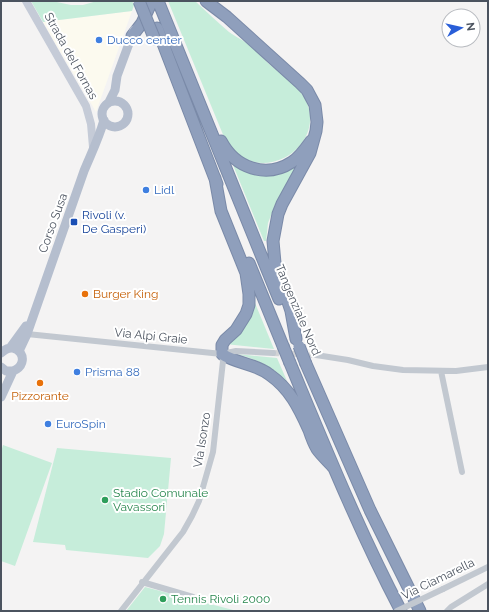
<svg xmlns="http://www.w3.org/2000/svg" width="489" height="612" font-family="Raleway,sans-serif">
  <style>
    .commercial { fill: #fcfaef }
    .green { fill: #c6edda }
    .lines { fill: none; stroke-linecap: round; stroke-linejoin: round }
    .street-tunnel { stroke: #d2d3d5; stroke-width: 6; stroke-dasharray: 6 3; stroke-linecap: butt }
    .highway-casing { stroke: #7a8aa8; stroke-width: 13 }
    .street { stroke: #c2c8d0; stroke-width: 6 }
    .secondary { stroke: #c5cbd7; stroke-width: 8 }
    .primary { stroke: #b5bece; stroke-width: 9 }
    .highway { stroke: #8f9fbc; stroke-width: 11 }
    .highway-bridge-casing { stroke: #7a8aa8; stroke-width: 13; stroke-linecap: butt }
    .street-bridge { stroke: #c2c8d0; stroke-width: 6 }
    .highway-bridge { stroke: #8f9fbc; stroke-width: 11 }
    .shop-dot { fill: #3f7fe0; stroke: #fff; stroke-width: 1.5 }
    .transit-dot { fill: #1a4fb4; stroke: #fff; stroke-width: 1.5 }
    .food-dot { fill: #e8710a; stroke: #fff; stroke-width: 1.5 }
    .leisure-dot { fill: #2e9e5b; stroke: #fff; stroke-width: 1.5 }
    .labels { text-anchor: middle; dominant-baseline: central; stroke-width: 4; stroke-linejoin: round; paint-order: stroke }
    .shop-label { font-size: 12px; fill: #366cbe; stroke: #fff; text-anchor: start }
    .street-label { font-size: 12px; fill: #4b535f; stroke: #fff }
    .transit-label { font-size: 12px; fill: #164399; stroke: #fff; text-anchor: start }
    .food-label { font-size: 12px; fill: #c56008; stroke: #fff; text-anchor: start }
    .leisure-label { font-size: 12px; fill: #27864d; stroke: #fff; text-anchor: start }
  </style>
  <rect width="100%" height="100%" fill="#f4f3f3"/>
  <path class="commercial" d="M132 11 96 112 43 22Z"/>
  <path class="green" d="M31 1H52L71 5H83L97 1H132L134 5 132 11 43 22Z
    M168 1H195C206 11 217 22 229 32 234 36 241 39 247 43 255 49 262 57 269 64 282 75 301 87 307 103 322 140 280 175 245 159 235 154 230 145 224 137Z
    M233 165 244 171H281L296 167 275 205 268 223 266 241H264Z
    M255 303 274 349 225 344 248 321Z
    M237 354 277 358 287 381C271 366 258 360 237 354Z
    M3 445 52 463 15 566 1 561V452Z
    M57 448 171 458 164 534 160 546 148 558 66 550 65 545 33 542Z
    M145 587 237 611H126Z"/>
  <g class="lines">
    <path class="street-tunnel" d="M273 353 316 355"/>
    <defs>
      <path id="highway" d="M158 1 279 299
        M206 1 227 17 300 83 307 90 315 105 317 122 316 131 310 153 282 204 278 214 273 241 275 263 291 311 296 339
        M157 28 217 184
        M132 36 142 23 152 1
        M221 141C235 168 266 179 292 162 300 157 306 148 311 141
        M215 178 221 211 246 273 249 294V305L246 314 236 330 225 340 222 345V354C237 364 255 363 270 375 290 389 299 408 309 430 311 436 314 444 317 449 322 456 329 462 334 468
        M249 263 283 346
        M290 363C325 447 359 531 401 611
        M306 364 370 510 420 611"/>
    </defs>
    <use href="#highway" class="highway-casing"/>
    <path class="street" d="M27 334 222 354 236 351 273 353
      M316 355 348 360 373 366 403 370 456 371 488 367
      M441 371 462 472
      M142 582 193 597
      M443 589 488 567
      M121 611 183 532 192 516 199 501 213 452 223 361 222 354
      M447 611 451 607 488 584"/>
    <path class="secondary" d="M26 1 86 106 91 124 93 147"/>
    <path class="primary" d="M102 114a13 13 0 1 1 26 0a13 13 0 1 1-26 0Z
      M109 102 115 90 117 76 134 30
      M10 348 26 326
      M19 351 27 334 84 171C91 154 99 138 104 120
      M1 353C17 337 33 363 13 371H6L1 367
      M1 397 13 371"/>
    <use href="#highway" class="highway"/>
    <defs>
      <path id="highway-bridge" d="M139 1 155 40
        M283 346 290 363
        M299 346 306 364"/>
    </defs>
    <use href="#highway-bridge" class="highway-bridge-casing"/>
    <path class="street-bridge" d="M397 611 443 589"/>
    <use href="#highway-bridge" class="highway-bridge"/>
  </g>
  <g class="shop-dot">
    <circle cx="99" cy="40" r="4"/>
    <circle cx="146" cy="190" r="4"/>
    <circle cx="77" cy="372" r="4"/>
    <circle cx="48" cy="424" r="4"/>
  </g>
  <rect class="transit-dot" x="70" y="218" width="8" height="8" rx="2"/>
  <g class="food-dot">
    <circle cx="85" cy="294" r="4"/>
    <circle cx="40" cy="383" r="4"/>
  </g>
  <g class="leisure-dot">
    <circle cx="105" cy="500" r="4"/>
    <circle cx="163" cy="599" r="4"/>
  </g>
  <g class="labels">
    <g class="shop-label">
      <text x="107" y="40">Ducco center</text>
      <text x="154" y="190">Lidl</text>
      <text x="85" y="372">Prisma 88</text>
      <text x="56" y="424">EuroSpin</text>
    </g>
    <g class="street-label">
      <text transform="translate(71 56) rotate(61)">Strada del Fornas</text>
      <text transform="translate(53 223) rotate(-70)">Corso Susa</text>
      <text transform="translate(298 310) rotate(67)">Tangenziale Nord</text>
      <text transform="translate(151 336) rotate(6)">Via Alpi Graie</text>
      <text transform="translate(202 440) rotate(-81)">Via Isonzo</text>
      <text transform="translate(438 579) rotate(-26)">Via Ciamarella</text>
    </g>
    <g class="transit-label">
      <text x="82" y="215">Rivoli (v.<tspan x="82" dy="14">De Gasperi)</tspan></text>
    </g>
    <g class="food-label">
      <text x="93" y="294">Burger King</text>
      <text x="40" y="396" text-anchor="middle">Pizzorante</text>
    </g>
    <g class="leisure-label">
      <text x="113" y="493">Stadio Comunale<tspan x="113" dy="14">Vavassori</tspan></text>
      <text x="171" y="599">Tennis Rivoli 2000</text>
    </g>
  </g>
  <rect width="489" height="612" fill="none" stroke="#4b535f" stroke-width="4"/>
  <g transform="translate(461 28) rotate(82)"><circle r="19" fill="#ffffff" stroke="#b7babf"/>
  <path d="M0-3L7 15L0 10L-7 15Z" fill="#295ed8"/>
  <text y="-6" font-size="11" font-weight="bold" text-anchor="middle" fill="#4b535f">N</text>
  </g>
</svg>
